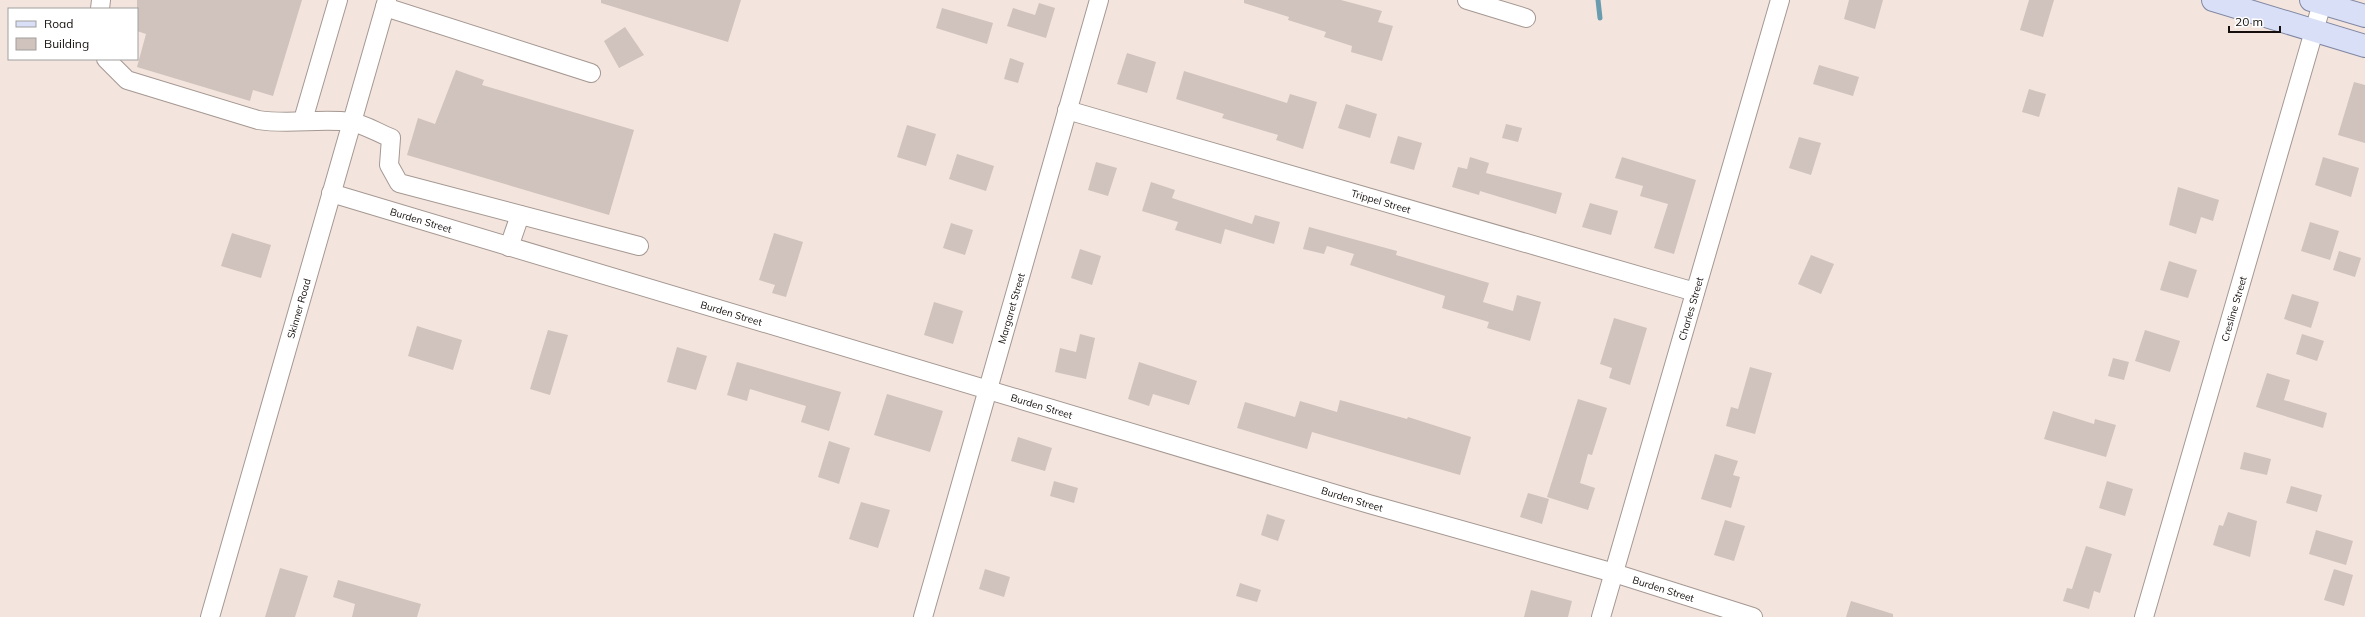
<svg xmlns="http://www.w3.org/2000/svg" width="2365" height="617" font-family="Mulish,sans-serif">
  <style>
    .lines { fill: none; stroke-linecap: round; stroke-linejoin: round }
    .stream { stroke: #699caf; stroke-width: 5 }
    .building { fill: #d0c2bc }
    .minor-casing { stroke: #a59892; stroke-width: 20 }
    .major-casing { stroke: #8288a2; stroke-width: 24 }
    .minor { stroke: #fff; stroke-width: 18 }
    .major { stroke: #d8dff7; stroke-width: 22 }
    .labels { text-anchor: middle; dominant-baseline: central; stroke-width: 3; stroke-linejoin: round; paint-order: stroke }
    .street-label { font-size: 10px; fill: #140f0d; stroke: #fff }
  </style>
  <rect width="100%" height="100%" fill="#f3e5de"/>
  <g class="lines">
    <path class="stream" d="M1598 0 1600 18"/>
  </g>
  <path class="building" d="M137 0H302L273 96 253 90 250 101 137 67 146 34 137 31Z
    M601 0H741L728 42 601 3Z
    M1244 0H1341L1382 11 1378 22 1393 26 1382 61 1351 52 1352 46 1324 37 1326 32 1288 20 1289 17 1244 3Z
    M1849 0H1883L1875 29 1844 19Z
    M2029 0H2054L2043 37 2020 30Z
    M1039 3 1055 8 1046 38 1007 26 1013 8 1035 15Z
    M942 8 993 23 987 44 936 28Z
    M625 27 644 55 619 68 604 41Z
    M1127 53 1156 62 1147 93 1117 84Z
    M1010 58 1024 63 1018 83 1004 79Z
    M1819 65 1859 77 1853 96 1813 84Z
    M456 70 484 80 482 85 634 130 609 215 407 155 418 118 435 124Z
    M1184 71 1287 103 1290 94 1317 102 1303 149 1276 140 1278 135 1222 118 1224 114 1176 99Z
    M2354 82 2365 85V143L2338 135Z
    M2029 89 2046 94 2039 117 2022 112Z
    M1346 104 1377 114 1370 138 1338 128Z
    M1506 124 1522 128 1518 142 1502 138Z
    M907 125 936 134 926 166 897 157Z
    M1398 136 1422 143 1414 170 1390 163Z
    M1799 137 1821 143 1811 175 1789 168Z
    M957 154 994 166 986 191 949 179Z
    M1470 157 1489 163 1486 173 1562 193 1556 214 1480 191 1479 195 1452 187 1458 167 1467 169Z
    M1622 157 1696 180 1674 254 1654 248 1668 204 1640 196 1643 186 1615 178Z
    M2323 157 2359 168 2351 197 2315 185Z
    M1096 162 1117 168 1108 196 1088 190Z
    M1151 182 1175 190 1172 198 1252 224 1255 215 1280 222 1274 244 1225 229 1221 244 1175 230 1178 222 1142 211Z
    M2178 187 2219 200 2213 221 2201 217 2196 234 2169 225Z
    M1590 203 1618 211 1611 235 1582 227Z
    M2310 222 2339 231 2330 260 2301 251Z
    M951 223 973 230 965 255 943 248Z
    M1309 227 1397 251 1396 255 1489 283 1483 302 1513 311 1517 295 1541 302 1530 341 1487 328 1489 322 1442 308 1445 296 1350 265 1354 254 1327 246 1324 254 1303 249Z
    M232 233 271 245 261 278 221 266Z
    M774 233 803 242 786 297 772 293 775 285 759 280Z
    M1080 249 1101 256 1092 285 1071 278Z
    M2339 251 2361 258 2355 277 2333 270Z
    M1811 255 1834 264 1821 294 1798 284Z
    M2169 261 2197 270 2188 298 2160 290Z
    M2292 294 2319 302 2311 328 2284 319Z
    M934 302 963 311 953 344 924 335Z
    M1614 318 1647 328 1630 385 1609 378 1612 368 1600 364Z
    M417 326 462 340 453 370 408 356Z
    M548 330 568 335 550 395 530 389Z
    M2145 330 2180 341 2170 372 2135 361Z
    M1080 334 1095 338 1086 379 1055 372 1060 348 1076 352Z
    M2302 334 2324 341 2317 361 2296 354Z
    M677 347 707 356 696 390 667 382Z
    M2113 358 2129 362 2124 380 2108 376Z
    M737 362 841 392 829 431 801 422 806 406 750 389 747 401 727 395Z
    M1139 362 1197 381 1189 405 1153 394 1149 406 1128 399Z
    M1750 367 1772 373 1755 434 1726 426 1731 407 1738 409Z
    M2267 373 2290 380 2284 400 2327 413 2323 428 2256 407Z
    M887 394 943 411 930 452 874 435Z
    M1578 399 1607 408 1592 455 1588 454 1580 483 1595 488 1588 510 1547 497Z
    M1340 400 1407 419 1408 417 1471 437 1460 475 1312 432 1307 449 1237 428 1245 402 1295 417 1300 401 1337 412Z
    M2053 411 2094 424 2095 419 2116 425 2106 457 2044 439Z
    M1018 437 1052 448 1045 471 1011 461Z
    M829 441 850 448 839 484 818 477Z
    M2244 452 2271 459 2267 475 2240 469Z
    M1715 454 1738 461 1733 475 1740 477 1731 508 1701 499Z
    M1054 481 1078 488 1074 503 1050 496Z
    M2107 481 2133 489 2125 516 2099 508Z
    M2291 486 2322 495 2317 512 2286 503Z
    M1528 493 1549 499 1542 524 1520 517Z
    M861 502 890 510 878 548 849 539Z
    M2228 512 2257 521 2250 557 2213 545 2219 525 2223 526Z
    M1267 514 1285 520 1278 541 1261 535Z
    M1725 520 1745 526 1734 561 1714 555Z
    M2316 530 2353 541 2346 565 2309 554Z
    M2086 546 2112 554 2100 593 2094 591 2089 609 2063 601 2067 588 2072 589Z
    M280 568 308 576 295 617H265Z
    M985 569 1010 577 1004 597 979 589Z
    M2334 569 2353 575 2344 606 2324 600Z
    M338 580 421 604 417 617H352L355 604 333 597Z
    M1240 583 1261 590 1257 602 1236 596Z
    M1531 590 1572 601 1568 617H1524Z
    M1851 601 1893 614V617H1846Z"/>
  <g class="lines">
    <defs>
      <g id="minor">
        <path d="M1467 0 1526 18"/>
        <path d="M385 7 591 73"/>
        <path d="M100 9 101 0"/>
        <path d="M106 59 127 80 258 120C289 125 320 118 351 122 364 124 378 133 391 138L389 165 399 183 639 246"/>
        <path id="s1" d="M1067 110 1695 292"/>
        <path d="M303 120 338 0"/>
        <path id="s2" d="M331 193 1369 504 1614 573 1753 617"/>
        <path d="M509 247 520 215"/>
        <path id="s3" d="M210 617 387 0"/>
        <path id="s4" d="M923 617 1099 0"/>
        <path id="s5" d="M1601 617 1780 0"/>
        <path id="s6" d="M2144 617 2323 0"/>
      </g>
      <path id="major" d="M2213 0 2365 46
        M2311 0 2365 16"/>
    </defs>
    <use href="#minor" class="minor-casing"/>
    <use href="#major" class="major-casing"/>
    <use href="#minor" class="minor"/>
    <use href="#major" class="major"/>
  </g>
  <g class="labels">
    <g class="street-label">
      <text stroke="none"><textPath href="#s1" startOffset="327">Trippel Street</textPath></text>
      <text stroke="none"><textPath href="#s2" startOffset="94">Burden Street</textPath></text>
      <text stroke="none"><textPath href="#s4" startOffset="321">Margaret Street</textPath></text>
      <text stroke="none"><textPath href="#s5" startOffset="321">Charles Street</textPath></text>
      <text stroke="none"><textPath href="#s6" startOffset="321">Cresline Street</textPath></text>
      <text stroke="none"><textPath href="#s3" startOffset="321">Skinner Road</textPath></text>
      <text stroke="none"><textPath href="#s2" startOffset="418">Burden Street</textPath></text>
      <text stroke="none"><textPath href="#s2" startOffset="742">Burden Street</textPath></text>
      <text stroke="none"><textPath href="#s2" startOffset="1066">Burden Street</textPath></text>
      <text stroke="none"><textPath href="#s2" startOffset="1390">Burden Street</textPath></text>
    </g>
  </g>
  <rect x="8" y="8" width="130" height="52" fill="#ffffff" stroke="#a19f9e"/>
  <rect x="16" y="21" width="20" height="6" fill="#d8dff7" stroke="#a19f9e"/>
  <text x="44" y="28" font-size="12" fill="#140f0d">Road</text>
  <rect x="16" y="38" width="20" height="12" fill="#d0c2bc" stroke="#a19f9e"/>
  <text x="44" y="48" font-size="12" fill="#140f0d">Building</text>
  <path d="M2229 26v6h51v-6" fill="none" stroke="#140f0d" stroke-width="2"/>
  <text x="2235" y="26" font-size="12" fill="#140f0d" stroke="#ffffff" stroke-width="3" paint-order="stroke">20 m</text>
</svg>
